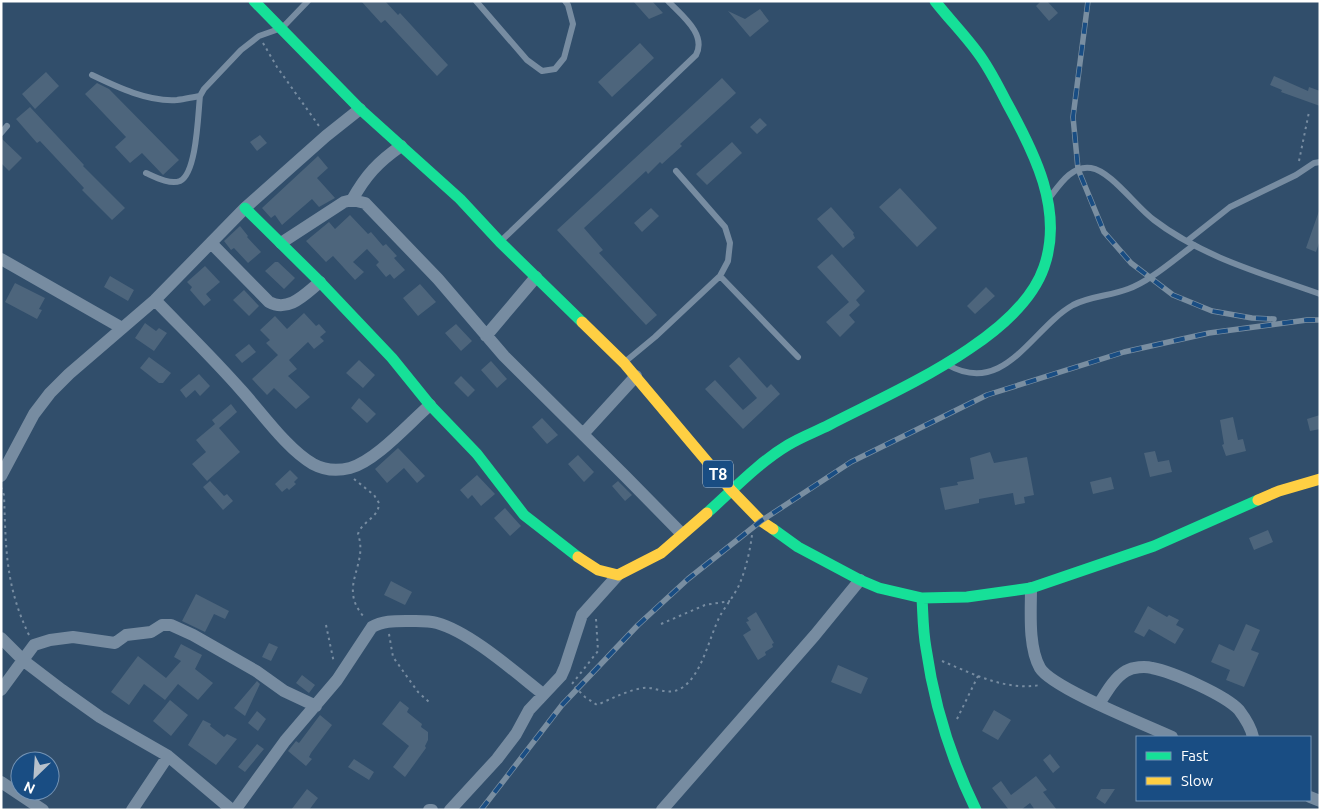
<svg xmlns="http://www.w3.org/2000/svg" width="1321" height="811" font-family="Ubuntu,sans-serif">
  <style>
    .building { fill: #4d657c }
    .lines { fill: none; stroke-linecap: round; stroke-linejoin: round }
    .path { stroke: #778ca1; stroke-width: 2; stroke-dasharray: 2.5 4; stroke-linecap: butt }
    .lane { stroke: #778ca1; stroke-width: 6 }
    .street { stroke: #778ca1; stroke-width: 12 }
    .fast { stroke: #16e098; stroke-width: 11 }
    .slow { stroke: #ffcf43; stroke-width: 11 }
    .rail-casing { stroke: #798ea1; stroke-width: 5.5 }
    .rail { stroke: #194d83; stroke-width: 4; stroke-dasharray: 11; stroke-linecap: butt }
    .labels { text-anchor: middle; dominant-baseline: central; stroke-width: 5; stroke-linejoin: round; paint-order: stroke }
    .shield { fill: #194d83; stroke: #bacada; stroke-width: 1 }
    .shield-label { font-size: 16px; font-weight: bold; fill: #fff }
  </style>
  <rect width="100%" height="100%" fill="#314e6b"/>
  <path class="building" d="M361 1H385L398 15 400 13 448 65 437 76 385 20 381 23Z
    M633 1H652L663 13 649 19Z
    M1041 1H1047L1058 13 1049 21 1036 6Z
    M760 9 769 21 750 37 728 11 745 19Z
    M640 43 654 58 612 97 598 82Z
    M46 72 59 86 35 109 22 94Z
    M1274 76 1308 91 1309 87 1320 91V106L1281 92 1282 90 1270 85Z
    M722 78 736 93 680 144 682 146 662 164 660 162 648 174 646 171 584 228 603 250 599 253 657 315 646 325 557 230Z
    M97 83 109 89 179 160 163 175 142 153 130 163 115 147 126 137 85 94Z
    M30 107 84 165 83 166 125 208 112 220 82 190 84 188 40 141 37 143 16 119Z
    M760 118 767 125 757 134 750 127Z
    M260 135 267 143 257 151 250 142Z
    M1 138 22 158 9 171 1 163Z
    M732 142 742 153 707 185 696 174Z
    M318 156 328 168 317 178 335 198 319 207 312 199 282 225 275 215 271 218 262 208Z
    M900 188 937 228 917 247 879 207Z
    M831 207 854 233 853 234 855 238 843 248 817 219Z
    M651 208 659 216 642 232 634 223Z
    M1319 211 1320 240 1316 252 1306 248Z
    M350 215 368 234 371 232 383 246 386 244 397 256 394 258 405 270 394 279 390 274 386 277 376 265 379 262 367 249 353 262 364 272 355 280 333 256 326 262 306 241 329 222 335 229Z
    M240 226 248 236 247 237 261 252 248 263 234 248 231 250 224 241Z
    M832 254 865 291 856 300 860 305 849 315 855 322 840 337 826 322 849 302 817 267Z
    M275 262H278L295 278 284 289 265 271Z
    M205 266 220 282 206 294 211 300 204 306 190 290 192 287 187 282Z
    M110 276 134 290 128 301 104 287Z
    M15 283 45 298 39 309 42 310 37 319 5 302Z
    M420 284 436 302 418 316 403 298Z
    M986 287 995 296 975 314 967 306Z
    M244 290 259 306 249 316 233 300Z
    M304 313 316 326 319 324 326 332 320 337 324 341 314 349 308 342 289 360 297 369 288 376 310 397 296 409 274 388 267 395 252 379 278 355 266 343 270 340 260 330 275 316 287 329Z
    M145 323 156 331 159 328 167 333 154 351 135 338Z
    M456 324 472 341 461 351 445 333Z
    M249 344 256 352 242 363 235 355Z
    M149 357 171 373 163 383H159L140 368Z
    M739 357 767 388 771 384 780 394 743 429 705 389 715 380 743 410 757 398 729 366Z
    M359 360 375 375 363 388 346 373Z
    M491 361 507 379 497 388 481 370Z
    M199 374 210 386 200 396 195 390 186 398 180 390Z
    M461 376 475 390 468 397 454 383Z
    M359 398 376 414 367 423 351 408Z
    M231 404 237 412 219 428 240 452 207 481 192 464 206 452 196 440 215 424 212 420Z
    M1320 415V429L1310 431 1307 419Z
    M1233 417 1238 440 1243 439 1246 451 1226 456 1222 445 1224 444 1220 420Z
    M542 418 558 435 547 444 532 427Z
    M398 448 425 476 417 483 404 468 387 483 375 469Z
    M1155 451 1158 462 1169 460 1172 472 1150 477 1144 453Z
    M990 452 994 463 1027 457 1034 495 1024 497 1025 503 1015 505 1013 493 979 499V503L945 510 940 488 958 485 957 482 974 479 970 458Z
    M578 455 594 472 584 482 568 464Z
    M290 470 298 478 294 482 296 484 289 490 287 488 282 492 275 484Z
    M477 475 495 494 481 506 472 495 468 499 460 490Z
    M1111 477 1114 489 1093 494 1090 482Z
    M210 481 224 496 227 494 233 501 223 510 203 487Z
    M618 481 632 495 625 501 612 486Z
    M505 508 521 526 510 536 494 518Z
    M1268 530 1273 542 1254 550 1249 538Z
    M391 581 412 592 405 605 384 595Z
    M196 594 229 611 225 619 214 614 205 632 182 621Z
    M1148 606 1167 617 1169 615 1179 620 1176 625 1184 629 1175 644 1149 629 1144 637 1134 632Z
    M756 612 774 643 772 644 773 647 765 652 766 655 758 660 743 635 751 630 746 622 749 621 747 618Z
    M1246 624 1260 630 1251 650 1259 653 1244 687 1226 680 1230 670 1211 662 1219 644 1234 651Z
    M269 643 278 647 271 661 262 657Z
    M181 644 202 655 195 669 213 683 198 700 178 684 165 700 144 684 129 705 111 692 138 656 166 678 181 661 174 657Z
    M838 665 868 678 861 694 831 682Z
    M302 675 315 685 309 693 296 683Z
    M257 681 260 684 245 716 234 708Z
    M170 700 188 715 171 736 153 721Z
    M400 701 409 708 407 712 422 724 421 727 428 732V740L425 746 426 748 405 777 393 767 409 746 382 724Z
    M994 710 1011 720 998 740 982 731Z
    M257 711 266 719 258 731 248 723Z
    M320 715 332 725 311 753 309 757 312 759 306 766 288 751 296 741 299 743Z
    M203 720 211 724 210 726 224 737 227 734 237 739 216 765 188 745Z
    M257 744 264 749 245 772 238 767Z
    M1050 754 1060 767 1053 773 1043 760Z
    M354 759 374 772 369 780 348 767Z
    M1036 776 1047 790 1043 792 1057 810H1035L1030 803 1021 810H1009L992 788 1001 781 1011 795Z
    M307 789 318 798 309 810H291Z
    M1101 789H1115L1105 804 1096 798Z"/>
  <g class="lines">
    <path class="path" d="M263 43 277 67 319 126
      M1299 161 1309 112
      M354 479 374 495 379 503C379 518 362 521 358 534 369 566 337 586 364 617
      M1 487 4 495C6 548 5 585 29 635
      M596 619 598 651 572 684 585 697 597 705C613 698 626 691 643 688 655 686 666 696 680 689 702 677 709 637 720 616 726 605 735 595 740 583 746 568 750 551 752 535
      M661 624 705 605 730 601
      M326 625 334 663
      M389 634 393 657 418 692 429 702
      M942 661C973 674 1006 691 1040 685
      M957 719 978 676"/>
    <path class="lane" d="M476 1 527 60 542 71 555 69 564 58 573 24 568 5 565 1
      M284 26 308 1
      M92 75C117 87 148 102 177 100 185 99 193 97 200 96
      M1 133 7 126
      M146 173C155 177 170 185 180 181 197 173 198 113 200 96L204 89 241 50 259 36 276 30
      M1050 197C1060 184 1072 165 1091 168 1111 171 1136 207 1154 220 1202 257 1264 274 1320 294
      M503 239 696 55C707 34 681 15 668 1
      M1187 241 1230 207 1296 175 1314 163 1320 162
      M720 276 798 357
      M626 361 655 337 720 276 728 261 730 243 725 227 676 171
      M948 365C1005 397 1032 328 1073 305 1090 296 1110 296 1128 289 1149 282 1176 258 1194 245"/>
    <path class="street" d="M352 200C366 175 378 162 401 146
      M211 243 269 302C289 313 306 293 320 282
      M281 243 344 202 352 200 365 203 438 279 504 356 625 476 682 534
      M1 259 122 328
      M155 300C184 330 214 359 242 391 262 413 287 449 313 464 324 470 338 471 350 468 376 461 409 423 430 405
      M486 336 536 277
      M583 434 636 376
      M1 476 34 414 50 393 69 374 155 300 245 208 326 136 360 109
      M1031 588C1031 611 1028 647 1040 668 1052 688 1146 725 1172 737
      M1 638 24 661 62 690 100 717 168 756 232 810
      M1 690 34 645 50 640 73 637 115 643 126 635 151 632 162 625H171L193 635 256 671 284 691 316 706
      M1099 704C1106 693 1114 678 1126 671 1133 667 1145 666 1152 668 1173 672 1225 695 1239 710 1245 718 1251 727 1253 737
      M1 782 43 810
      M1310 797 1320 801
      M132 810 168 756
      M235 810 285 741 337 680 372 627C382 621 394 621 406 621 415 621 427 620 437 623 470 632 515 672 543 694
      M429 810H432
      M450 810 497 759 516 734 529 710 561 676 565 667 582 615 618 575
      M662 810 815 635 860 580"/>
    <path class="fast" d="M254 1 360 109 460 199 500 242 582 322
      M245 208 320 282 392 358 430 405 477 454 524 515 578 557
      M707 513C733 490 758 463 788 445 801 437 815 432 829 425 876 401 925 379 969 349 999 329 1032 302 1044 267 1064 210 1034 152 1007 103 998 86 990 69 978 53 965 35 949 19 935 1
      M773 529 798 547 860 580 879 588 922 598 967 597 1031 588 1154 546 1258 500
      M922 598C923 615 923 632 926 648 934 704 951 759 976 810"/>
    <path class="slow" d="M582 322 624 363 731 490 761 521 773 529
      M1258 500 1279 491 1320 479
      M578 557 598 570 618 575 661 553 707 513"/>
    <defs>
      <path id="rail" d="M1088 1 1073 117 1078 169 1104 232 1131 263 1173 295 1212 311 1252 318 1274 319
        M481 810 562 705 638 625 688 579 761 521 851 462 987 395 1124 352 1209 333 1307 320H1320"/>
    </defs>
    <use href="#rail" class="rail-casing"/>
    <use href="#rail" class="rail"/>
  </g>
  <g class="labels">
    <rect class="shield" x="703" y="460.5" width="30" height="27" rx="4"/>
    <g class="shield-label">
      <text x="718" y="474">T8</text>
    </g>
  </g>
  <rect width="1321" height="811" fill="none" stroke="#ffffff" stroke-width="5"/>
  <rect x="1136" y="736" width="175" height="65" fill="#194d83" stroke="#7594b5"/>
  <rect x="1146" y="752" width="25" height="8" fill="#16e098" stroke="#7594b5"/>
  <text x="1181" y="761" font-size="15" fill="#ffffff">Fast</text>
  <rect x="1146" y="777" width="25" height="8" fill="#ffcf43" stroke="#7594b5"/>
  <text x="1181" y="786" font-size="15" fill="#ffffff">Slow</text>
  <g transform="translate(35 776) rotate(205)"><circle r="24" fill="#194d83" stroke="#7594b5"/>
  <path d="M0-4L9 19L0 12L-9 19Z" fill="#b7c1cb"/>
  <text y="-8" font-size="14" font-weight="bold" text-anchor="middle" fill="#ffffff">N</text>
  </g>
</svg>
